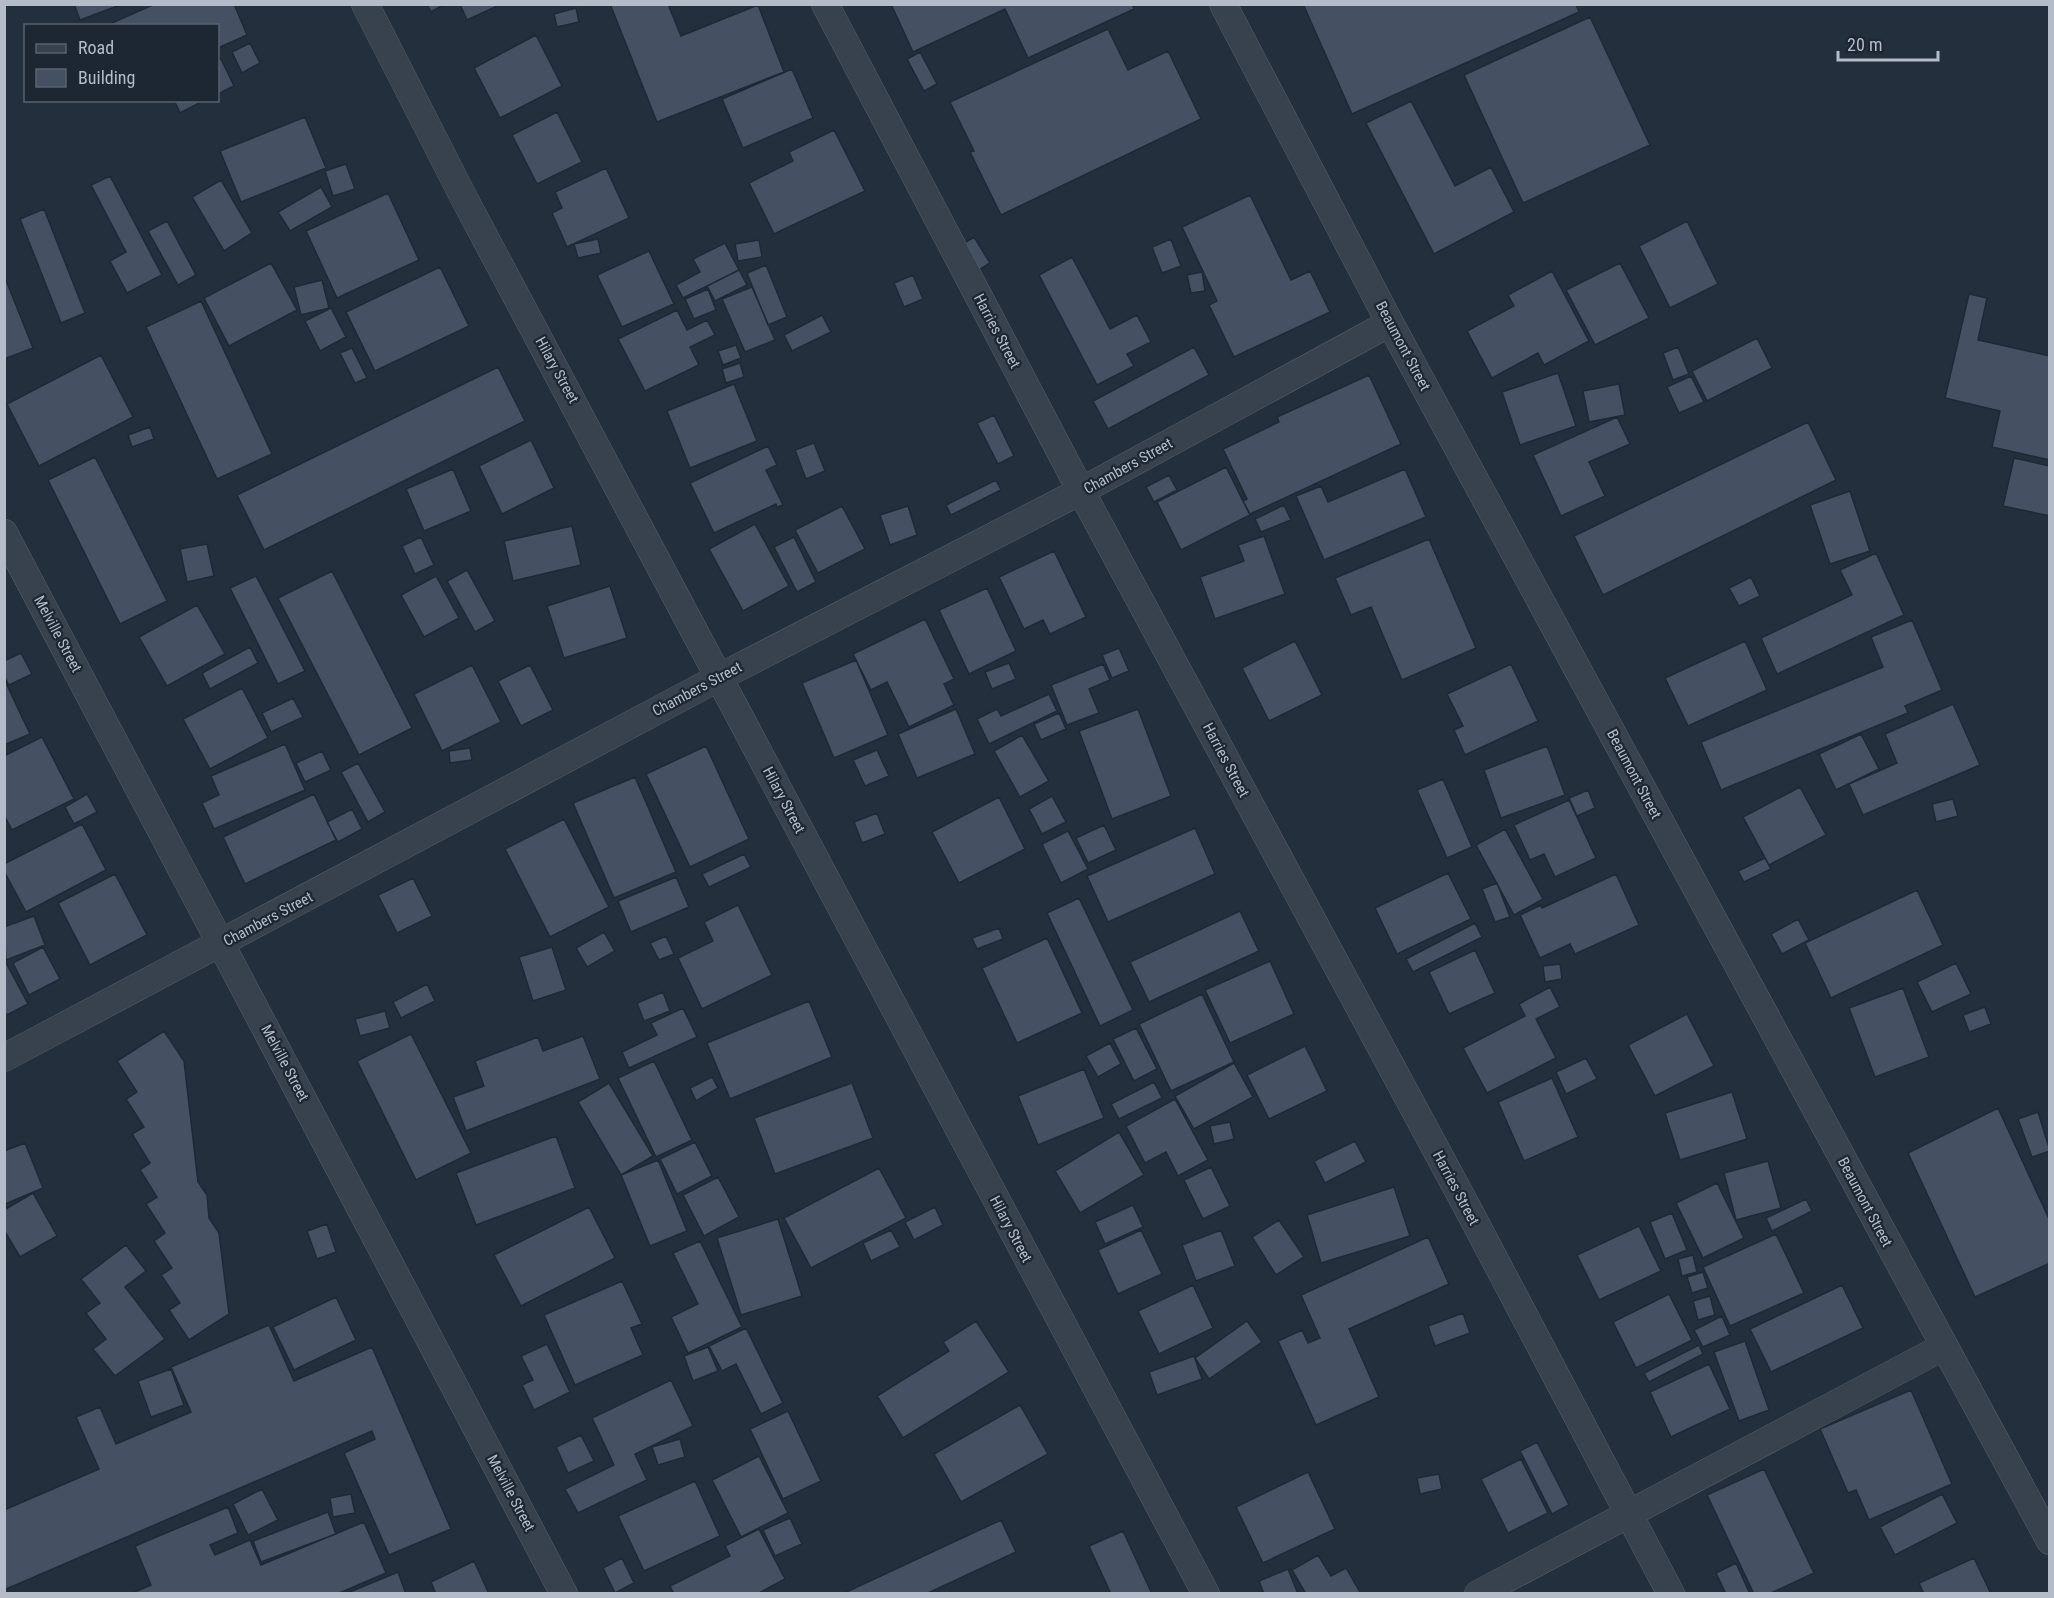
<svg xmlns="http://www.w3.org/2000/svg" width="2054" height="1598" font-family="'Roboto Condensed',sans-serif">
  <style>
    .building { fill: #455162; stroke: #1f2835; stroke-width: 1.5 }
    .lines { fill: none; stroke-linecap: round; stroke-linejoin: round }
    .street-casing { stroke: #565f6c; stroke-width: 28 }
    .street { stroke: #38414e; stroke-width: 27 }
    .labels { text-anchor: middle; dominant-baseline: central; stroke-width: 4.5; stroke-linejoin: round; paint-order: stroke }
    .street-label { font-size: 15px; fill: #b4bcc9; stroke: #1d2633 }
  </style>
  <rect width="100%" height="100%" fill="#242f3e"/>
  <path class="building" d="M74 4H123L80 20Z
    M155 4H234L247 35 218 48V26H105Z
    M427 4H445L431 12Z
    M460 4H494L495 7 467 20Z
    M610 4H668L681 36 758 5 784 72 657 122Z
    M891 4H1132L1134 9 1028 58 1005 9 913 52Z
    M1303 4H1576L1579 12 1352 114Z
    M576 8 579 22 557 27 554 14Z
    M1590 17 1650 145 1523 203 1464 75Z
    M1108 29 1128 70 1168 51 1201 119 1001 215 970 152 974 151 950 102Z
    M536 35 562 86 500 118 474 68Z
    M250 43 260 63 242 73 232 52Z
    M920 52 937 84 924 91 907 59Z
    M221 59 234 86 218 94V61Z
    M792 69 813 118 743 148 722 99Z
    M174 100H205L180 113Z
    M1411 101 1455 186 1491 167 1514 212 1434 254 1366 123Z
    M557 112 582 162 537 184 512 135Z
    M305 117 326 168 241 202 220 151Z
    M834 130 865 191 774 234 749 183 793 161 789 152Z
    M346 164 355 189 333 196 325 171Z
    M606 168 629 218 567 247 552 213 562 208 555 192Z
    M110 176 162 275 127 293 110 261 126 252 91 185Z
    M221 180 252 233 224 251 192 197Z
    M321 187 332 207 290 231 278 212Z
    M388 193 419 260 337 298 306 231Z
    M1250 195 1291 280 1310 271 1330 312 1234 357 1209 305 1217 301 1182 227Z
    M44 209 85 313 61 323 20 219Z
    M167 221 196 275 178 285 148 231Z
    M1687 221 1718 284 1670 308 1639 246Z
    M974 237 990 263 979 270 963 244Z
    M598 239 601 253 578 258 574 244Z
    M1171 239 1181 266 1162 273 1152 247Z
    M759 240 762 257 738 261 735 244Z
    M725 243 739 270 683 298 676 285 700 272 693 259Z
    M649 251 674 304 622 327 597 275Z
    M1072 257 1110 329 1137 315 1151 342 1127 354 1134 366 1097 385 1039 275Z
    M271 263 297 310 229 346 204 298Z
    M1620 263 1649 318 1595 345 1566 290Z
    M766 265 787 317 768 325 747 273Z
    M440 267 469 326 375 371 346 312Z
    M739 270 747 285 715 301 707 286Z
    M1552 271 1589 341 1544 365 1538 353 1492 378 1467 331 1514 306 1508 295Z
    M1202 272 1205 291 1191 293 1187 275Z
    M4 275 33 348 4 359Z
    M913 275 923 299 904 307 894 283Z
    M322 280 329 308 301 315 294 287Z
    M752 287 775 340 745 352 722 299Z
    M708 289 716 310 694 319 685 299Z
    M1969 294 1987 298 1978 340 2050 356V460L1992 447 2000 411 1945 398Z
    M201 301 272 454 217 479 146 327Z
    M331 308 346 337 320 351 305 321Z
    M677 310 687 330 707 320 715 335 690 347 699 365 645 391 618 339Z
    M822 315 831 332 792 351 784 335Z
    M1757 338 1772 368 1707 401 1692 371Z
    M736 345 741 358 723 365 718 351Z
    M1194 347 1209 375 1108 429 1093 401Z
    M1678 347 1689 374 1673 380 1663 353Z
    M352 348 367 378 355 383 340 353Z
    M101 355 133 417 39 466 7 404Z
    M740 363 744 377 726 383 722 369Z
    M498 367 525 421 264 550 237 495Z
    M1558 373 1576 426 1520 445 1502 392Z
    M1369 375 1401 444 1250 514 1243 501 1247 499 1223 449 1279 422 1277 417Z
    M1691 376 1704 402 1679 413 1667 387Z
    M734 384 757 441 690 468 667 411Z
    M1619 384 1625 415 1589 422 1583 391Z
    M994 415 1014 456 998 464 977 423Z
    M1617 417 1630 444 1589 462 1605 496 1561 516 1533 455Z
    M1808 422 1836 480 1603 595 1574 536Z
    M150 427 154 439 132 447 128 435Z
    M531 440 554 488 502 514 479 466Z
    M814 443 825 471 806 479 795 450Z
    M768 446 777 465 766 470 783 505 777 507 776 504 714 533 690 483Z
    M95 457 167 601 120 624 48 480Z
    M2014 458 2050 466V516L2003 506Z
    M1226 467 1250 515 1181 550 1157 502Z
    M453 469 471 511 424 531 406 489Z
    M1405 469 1426 517 1324 560 1296 496 1321 486 1328 502Z
    M1169 475 1177 490 1154 502 1146 487Z
    M996 480 1001 490 951 515 946 505Z
    M1850 491 1870 551 1830 564 1810 505Z
    M1284 505 1291 520 1261 532 1255 519Z
    M842 506 865 549 818 573 795 530Z
    M908 506 917 535 890 545 880 515Z
    M755 524 789 586 743 611 709 549Z
    M572 526 581 565 513 581 504 541Z
    M1264 536 1285 594 1215 619 1200 577 1244 561 1238 545Z
    M421 537 434 565 415 574 402 546Z
    M794 537 816 582 797 592 774 547Z
    M1429 539 1476 648 1402 680 1371 607 1351 615 1335 578Z
    M207 544 214 576 187 582 180 549Z
    M1054 551 1086 617 1050 634 1043 620 1024 629 999 577Z
    M1876 553 1904 615 1777 674 1761 638 1852 595 1840 570Z
    M467 570 495 621 475 632 447 581Z
    M332 571 412 728 359 755 278 598Z
    M256 576 305 671 278 684 230 588Z
    M436 576 459 618 424 637 401 595Z
    M1751 577 1760 596 1739 606 1729 588Z
    M610 586 627 638 564 658 547 606Z
    M987 588 1016 651 969 674 939 610Z
    M197 605 225 654 167 686 139 637Z
    M925 619 954 679 944 684 954 705 909 727 887 682 871 690 853 654Z
    M1912 620 1942 690 1905 706 1908 713 1721 790 1701 742 1883 667 1871 637Z
    M1295 641 1322 695 1269 721 1242 668Z
    M1745 641 1767 690 1688 726 1665 678Z
    M250 647 258 663 210 689 202 673Z
    M1119 648 1129 671 1112 678 1102 655Z
    M21 653 32 674 9 685 4 676V661Z
    M856 660 888 735 834 758 802 683Z
    M1009 663 1016 679 992 689 985 672Z
    M1103 664 1110 680 1089 689 1099 713 1067 725 1051 685Z
    M1511 664 1538 721 1465 755 1454 730 1463 726 1447 694Z
    M472 665 501 722 442 751 414 694Z
    M530 665 553 710 521 726 498 681Z
    M4 679 30 734 4 745Z
    M242 688 268 738 210 769 183 719Z
    M1049 694 1057 711 989 744 977 719 997 709 1001 716Z
    M293 698 303 717 271 732 262 713Z
    M1953 704 1980 765 1863 815 1849 784 1897 763 1885 734Z
    M956 709 975 754 917 778 898 734Z
    M1138 709 1171 796 1112 819 1079 731Z
    M1059 713 1066 729 1041 740 1034 724Z
    M1861 734 1879 769 1836 790 1819 754Z
    M1022 735 1049 781 1020 797 994 751Z
    M42 737 74 799 12 830 4 815V756Z
    M285 744 305 790 214 829 202 803 219 795 211 776Z
    M706 746 749 839 690 867 646 774Z
    M1547 746 1565 795 1501 818 1484 770Z
    M470 748 472 760 450 763 449 751Z
    M877 750 889 776 865 786 853 760Z
    M322 751 331 770 305 782 296 763Z
    M358 763 385 812 368 822 341 772Z
    M635 777 676 872 614 898 573 803Z
    M1443 779 1472 847 1447 858 1417 790Z
    M1800 787 1826 835 1769 865 1743 817Z
    M1588 790 1595 808 1577 816 1569 798Z
    M87 794 97 812 74 824 65 807Z
    M314 794 336 840 245 884 223 837Z
    M1052 796 1066 822 1042 834 1029 809Z
    M999 797 1025 849 959 883 932 832Z
    M1953 799 1958 816 1936 822 1932 804Z
    M1569 800 1596 858 1555 877 1544 854 1530 860 1514 825Z
    M352 809 362 829 338 842 327 822Z
    M877 813 885 834 862 843 854 822Z
    M564 819 609 907 550 937 505 849Z
    M82 824 106 870 26 912 4 871V864Z
    M1104 825 1116 850 1088 863 1076 838Z
    M1195 828 1215 874 1108 922 1087 876Z
    M1505 829 1543 899 1514 915 1476 845Z
    M1068 831 1088 869 1061 883 1042 844Z
    M744 854 751 867 709 887 702 874Z
    M1765 858 1771 869 1744 882 1738 871Z
    M1448 873 1471 919 1397 954 1375 908Z
    M115 874 147 935 90 965 58 903Z
    M1616 874 1639 925 1575 954 1570 944 1540 958 1520 915 1541 905 1542 908Z
    M676 877 689 907 631 932 618 901Z
    M413 878 432 916 397 933 378 895Z
    M1497 883 1510 917 1495 922 1482 889Z
    M1917 890 1943 945 1831 998 1805 943Z
    M1079 898 1133 1010 1100 1026 1047 913Z
    M738 905 772 975 702 1009 678 958 713 941 704 922Z
    M1240 911 1259 951 1149 1002 1130 962Z
    M34 916 45 945 6 960 4 927Z
    M1798 919 1809 940 1782 954 1771 934Z
    M1475 923 1482 937 1413 972 1406 959Z
    M999 928 1003 939 977 949 972 938Z
    M604 932 615 951 587 967 576 948Z
    M666 936 674 954 659 960 650 943Z
    M1047 938 1082 1013 1017 1043 982 968Z
    M43 947 60 979 29 995 13 963Z
    M552 947 566 990 533 1001 519 957Z
    M1475 950 1495 993 1449 1014 1429 972Z
    M4 959 28 1004 7 1015 4 1011Z
    M1270 961 1294 1014 1230 1043 1205 990Z
    M1956 963 1971 994 1932 1012 1917 982Z
    M1560 964 1562 979 1545 982 1543 966Z
    M427 984 435 1001 401 1018 393 1002Z
    M1550 987 1560 1007 1536 1019 1556 1058 1487 1093 1463 1048 1525 1016 1519 1004Z
    M1903 988 1929 1057 1875 1077 1849 1008Z
    M663 992 670 1011 644 1021 637 1003Z
    M1202 994 1234 1062 1171 1091 1139 1024Z
    M809 1001 832 1057 730 1099 707 1043Z
    M1985 1007 1991 1024 1969 1032 1963 1015Z
    M683 1008 697 1037 629 1068 622 1052 657 1035 651 1023Z
    M385 1011 390 1028 360 1036 355 1019Z
    M1687 1014 1714 1066 1655 1096 1628 1045Z
    M1136 1028 1157 1069 1134 1081 1113 1039Z
    M164 1031 184 1061 198 1182 207 1195 209 1218 219 1233 229 1314 189 1340 169 1310 180 1303 161 1275 172 1268 154 1241 165 1233 146 1204 157 1197 140 1170 150 1163 132 1134 144 1127 126 1099 137 1092 117 1061Z
    M411 1034 471 1153 416 1180 357 1061Z
    M583 1036 600 1079 466 1131 453 1097 484 1086 475 1061 538 1037 543 1051Z
    M1110 1043 1121 1064 1098 1077 1086 1056Z
    M1305 1046 1327 1091 1269 1119 1247 1075Z
    M1586 1058 1597 1079 1566 1094 1556 1072Z
    M654 1061 692 1140 656 1157 618 1078Z
    M1234 1063 1253 1097 1194 1129 1175 1096Z
    M1084 1069 1104 1118 1038 1145 1018 1096Z
    M712 1077 718 1088 696 1101 690 1088Z
    M1552 1078 1578 1137 1524 1161 1498 1102Z
    M1154 1082 1162 1098 1119 1119 1111 1104Z
    M609 1083 653 1156 621 1175 578 1102Z
    M852 1083 873 1138 775 1174 754 1118Z
    M1732 1092 1747 1139 1680 1160 1665 1113Z
    M1175 1099 1208 1160 1178 1176 1166 1152 1145 1163 1126 1126Z
    M1998 1108 2050 1221V1263L1975 1297 1908 1153Z
    M2038 1112 2050 1151 2032 1157 2018 1119Z
    M1230 1122 1234 1139 1214 1144 1210 1126Z
    M1119 1132 1144 1175 1080 1213 1055 1171Z
    M556 1136 575 1188 476 1225 456 1173Z
    M1355 1141 1366 1162 1325 1183 1314 1161Z
    M695 1142 712 1176 677 1194 660 1159Z
    M25 1143 43 1188 5 1204 4 1151Z
    M658 1160 687 1231 650 1246 621 1175Z
    M1768 1161 1781 1208 1736 1220 1724 1173Z
    M1211 1167 1230 1206 1203 1219 1184 1180Z
    M879 1168 906 1218 811 1268 784 1218Z
    M718 1177 739 1217 704 1236 683 1195Z
    M1717 1183 1744 1238 1703 1258 1676 1203Z
    M1394 1187 1410 1236 1321 1263 1307 1215Z
    M33 1193 57 1236 20 1257 4 1230V1210Z
    M1806 1199 1812 1211 1772 1231 1766 1218Z
    M1133 1205 1143 1227 1105 1244 1095 1222Z
    M589 1207 615 1258 521 1306 494 1255Z
    M935 1207 943 1225 914 1240 905 1222Z
    M1672 1213 1687 1250 1665 1259 1650 1222Z
    M778 1219 802 1296 741 1315 717 1238Z
    M1279 1220 1304 1257 1276 1275 1252 1237Z
    M327 1224 336 1252 317 1259 307 1231Z
    M1639 1226 1661 1271 1599 1300 1577 1255Z
    M891 1230 900 1247 871 1261 863 1243Z
    M1141 1230 1162 1274 1118 1294 1098 1250Z
    M1221 1230 1235 1266 1196 1281 1182 1245Z
    M1776 1234 1804 1293 1730 1326 1703 1267Z
    M1428 1237 1449 1284 1349 1329 1379 1397 1316 1425 1278 1341 1302 1330 1308 1343 1320 1338 1301 1295Z
    M700 1241 742 1327 688 1353 671 1317 698 1304 673 1253Z
    M126 1245 146 1271 125 1287 165 1339 115 1376 93 1349 106 1339 86 1313 100 1303 81 1279Z
    M1693 1255 1697 1272 1682 1276 1678 1259Z
    M1703 1272 1708 1288 1692 1293 1687 1277Z
    M622 1281 642 1324 631 1328 643 1355 575 1385 544 1315Z
    M1193 1285 1213 1328 1159 1354 1138 1311Z
    M1842 1285 1863 1328 1771 1372 1750 1329Z
    M1669 1294 1692 1340 1636 1368 1613 1322Z
    M1710 1296 1715 1315 1698 1320 1693 1301Z
    M336 1297 356 1340 294 1370 273 1327Z
    M1463 1313 1470 1333 1435 1346 1428 1326Z
    M1722 1316 1730 1335 1703 1347 1694 1330Z
    M976 1321 1009 1372 903 1438 877 1396 949 1351 943 1342Z
    M1247 1321 1262 1342 1209 1379 1195 1358Z
    M269 1325 294 1381 372 1347 451 1529 389 1555 344 1453 375 1439 372 1431 4 1590V1510L99 1469 76 1417 100 1407 116 1444 191 1412 171 1367Z
    M746 1328 783 1403 761 1414 736 1364 722 1371 709 1346Z
    M1745 1341 1769 1410 1739 1421 1714 1352Z
    M547 1344 570 1392 534 1410 522 1385 533 1380 521 1356Z
    M1699 1345 1703 1354 1649 1382 1644 1373Z
    M708 1347 718 1371 693 1381 684 1356Z
    M1194 1356 1202 1379 1157 1395 1149 1372Z
    M1709 1364 1730 1409 1671 1437 1650 1392Z
    M171 1369 184 1405 151 1417 138 1381Z
    M671 1380 693 1426 635 1454 647 1480 578 1513 565 1489 614 1465 592 1418Z
    M1911 1390 1952 1484 1869 1520 1856 1490 1848 1493 1820 1429Z
    M1020 1405 1048 1454 961 1502 934 1454Z
    M788 1411 821 1481 783 1499 750 1429Z
    M581 1435 594 1461 568 1473 556 1447Z
    M680 1439 685 1457 658 1465 652 1447Z
    M1537 1442 1569 1505 1552 1514 1520 1451Z
    M759 1456 788 1513 741 1537 712 1480Z
    M1521 1459 1548 1513 1508 1533 1481 1479Z
    M1764 1469 1814 1573 1769 1594H1754L1707 1495Z
    M1308 1472 1335 1529 1263 1563 1236 1507Z
    M1439 1474 1442 1489 1420 1494 1417 1478Z
    M695 1481 720 1536 644 1571 618 1516Z
    M262 1489 278 1520 248 1535 233 1504Z
    M351 1494 355 1513 333 1517 330 1498Z
    M1942 1494 1957 1523 1895 1555 1880 1527Z
    M228 1507 238 1533 210 1545 215 1555 250 1540 261 1565 364 1522 386 1573 337 1594H130L151 1585 135 1546Z
    M328 1512 336 1534 261 1562 253 1541Z
    M790 1518 802 1544 775 1556 763 1530Z
    M1001 1520 1016 1552 926 1594H842Z
    M759 1529 785 1579 757 1594H674L670 1586 730 1556 725 1546Z
    M1123 1531 1152 1594H1111L1089 1546Z
    M1318 1555 1331 1576 1346 1568 1361 1594H1306L1292 1570Z
    M622 1558 634 1583 615 1593 603 1568Z
    M1974 1558 1991 1594H1924L1919 1583Z
    M474 1561 489 1594H436L431 1582Z
    M1736 1563 1750 1594H1726L1716 1573Z
    M1288 1569 1298 1594H1264L1259 1581Z
    M398 1572 406 1594H345Z"/>
  <g class="lines">
    <defs>
      <path id="street" d="M365 4 464 198 1206 1594
        M825 4 1081 491 1467 1207 1671 1594
        M1223 4 1390 323 2050 1541
        M4 533 564 1594
        M4 1058 720 677 1081 491 1390 323
        M1478 1594 1943 1347"/>
    </defs>
    <use href="#street" class="street-casing"/>
    <use href="#street" class="street"/>
  </g>
  <g class="labels">
    <g class="street-label">
      <text transform="translate(997 331) rotate(62)">Harries Street</text>
      <text transform="translate(1403 346) rotate(62)">Beaumont Street</text>
      <text transform="translate(557 370) rotate(61)">Hilary Street</text>
      <text transform="translate(1128 466) rotate(-29)">Chambers Street</text>
      <text transform="translate(58 634) rotate(62)">Melville Street</text>
      <text transform="translate(697 689) rotate(-28)">Chambers Street</text>
      <text transform="translate(1226 760) rotate(62)">Harries Street</text>
      <text transform="translate(1634 774) rotate(62)">Beaumont Street</text>
      <text transform="translate(784 800) rotate(62)">Hilary Street</text>
      <text transform="translate(268 919) rotate(-28)">Chambers Street</text>
      <text transform="translate(285 1063) rotate(62)">Melville Street</text>
      <text transform="translate(1456 1188) rotate(62)">Harries Street</text>
      <text transform="translate(1865 1202) rotate(62)">Beaumont Street</text>
      <text transform="translate(1011 1229) rotate(62)">Hilary Street</text>
      <text transform="translate(511 1493) rotate(62)">Melville Street</text>
    </g>
  </g>
  <rect width="2054" height="1598" fill="none" stroke="#b4bcc9" stroke-width="12"/>
  <rect x="24" y="24" width="195" height="78" fill="#1d2633" stroke="#59626f" stroke-width="1.5"/>
  <rect x="36" y="44" width="30" height="9" fill="#38414e" stroke="#59626f" stroke-width="1.5"/>
  <text x="78" y="54" font-size="18" fill="#b4bcc9">Road</text>
  <rect x="36" y="69" width="30" height="18" fill="#455162" stroke="#59626f" stroke-width="1.5"/>
  <text x="78" y="84" font-size="18" fill="#b4bcc9">Building</text>
  <path d="M1838 51v9h100v-9" fill="none" stroke="#b4bcc9" stroke-width="3"/>
  <text x="1847" y="51" font-size="18" fill="#b4bcc9" stroke="#1d2633" stroke-width="4.5" paint-order="stroke">20 m</text>
</svg>
